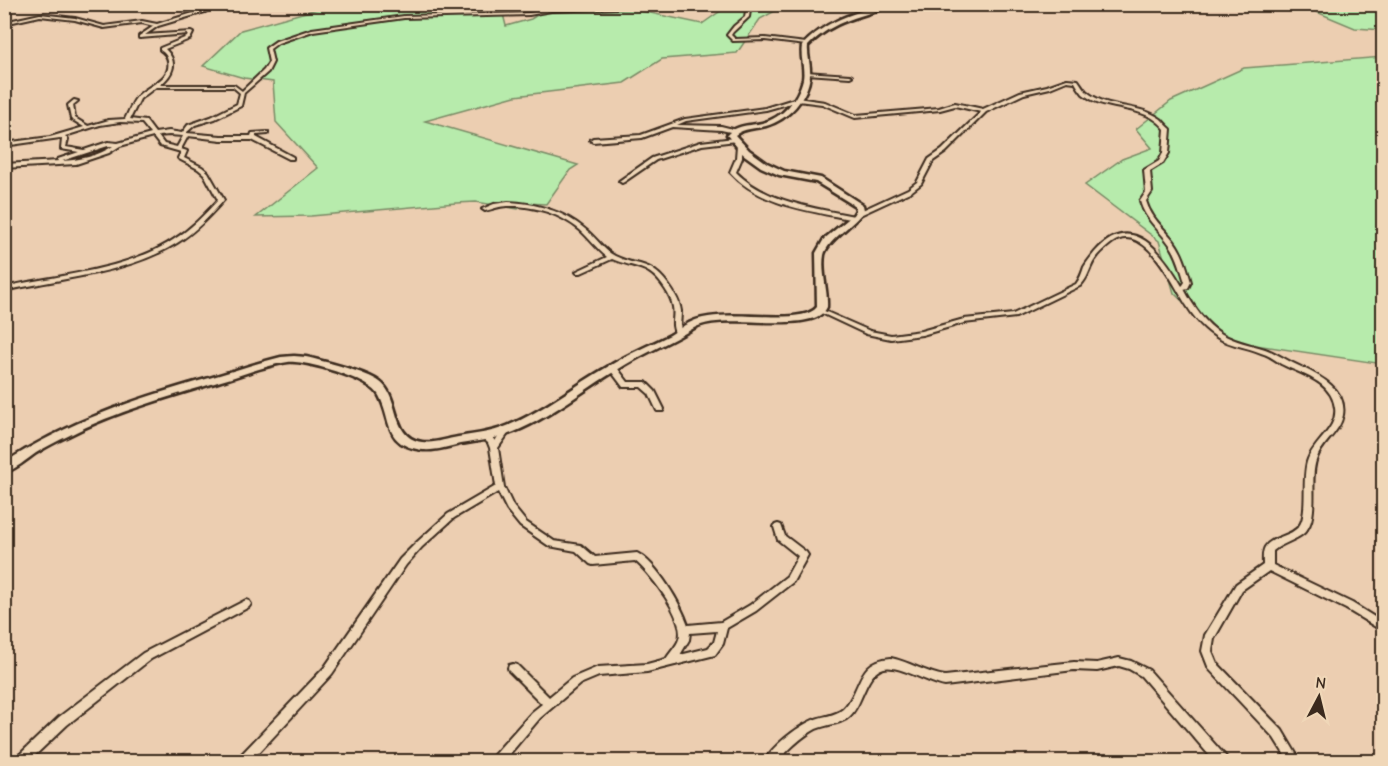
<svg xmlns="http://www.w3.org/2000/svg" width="1388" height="766" font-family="'Comic Neue',sans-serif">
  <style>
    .green { fill: #b7ebac; stroke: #798a65; stroke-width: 1.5 }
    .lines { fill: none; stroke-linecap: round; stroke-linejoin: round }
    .street-casing { stroke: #3b2a1e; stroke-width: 4 }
    .secondary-casing { stroke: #3b2a1e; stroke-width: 5 }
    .street { fill: #f0d7b8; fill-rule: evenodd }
    .secondary { fill: #f0d7b8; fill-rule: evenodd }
  </style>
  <rect width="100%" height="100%" fill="#ecceb1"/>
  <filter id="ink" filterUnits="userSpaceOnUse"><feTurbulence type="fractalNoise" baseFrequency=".0167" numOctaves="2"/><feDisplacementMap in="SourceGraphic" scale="12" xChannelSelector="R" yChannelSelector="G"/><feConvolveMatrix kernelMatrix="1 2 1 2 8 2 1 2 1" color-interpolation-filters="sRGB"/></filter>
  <g filter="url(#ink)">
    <path class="green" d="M355 4C404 4 454 10 503 14L506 26 531 19 553 5H613L702 24 729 5H786L760 19 737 53 662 59 624 83 515 96 425 121 578 165 570 170 546 204 525 203 518 209 476 202 456 203 311 216 256 217 318 168 276 122 273 82 244 78 203 66 241 30 324 7Z
      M1300 5H1383V30L1355 28Z
      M1383 57V364L1222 340 1174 293 1159 241 1085 185 1122 159 1152 148 1136 129 1171 101 1244 68Z"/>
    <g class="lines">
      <defs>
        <path id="street" d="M212 4H218L205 12 158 26 145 35 191 32 193 33 190 39 165 49C179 62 173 75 160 85H234L242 91 264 70 269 62 266 48 276 41 312 29 404 16 529 13 551 9 580 8 582 7 601 8 648 5 688 7 710 4 700 8 688 10 648 7 551 11 529 15 404 18 313 31 278 43 270 49 273 62 268 72 244 93 241 106 215 119 195 125 187 132V133L221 136H251L252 133 268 132V134L256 135V137L293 157V159H289L252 140H221L188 136 181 149 187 151 184 158 202 167 208 172 224 200C210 216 195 232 177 243 127 274 61 278 4 291V287C58 275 127 270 173 240 191 229 204 215 218 200L204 174 198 169 179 159 178 158 181 152 160 146 153 137 120 146 109 153 76 164 4 168V164L59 161 57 160 58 159 79 152 61 149 62 139 60 138 4 146V143L50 137 84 127 71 119 68 105 74 100 78 101 73 105 75 118 88 126 109 120 125 119C129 112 131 104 136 98 145 85 172 81 168 61 167 56 165 53 160 50V48L187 37 188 34 140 38H139V36L154 26 142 23 104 28 75 20 40 16 4 24V22L40 14 75 18 104 26 142 21 157 24 203 10ZM156 87H233L240 93 237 104 211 117 188 125 182 133 169 131 155 133 146 121 130 119 140 99ZM120 122 142 123 151 134 118 143 108 142 84 150 66 147 68 139 65 136 100 125ZM169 135 183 136 177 147 164 144 158 136ZM108 146H113C98 156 79 160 62 161Z
          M747 4H751L749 17 733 32 731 35 735 39 765 38 806 43 808 44 806 45 765 40 733 41 727 35 734 26 745 17Z
          M805 72 850 75 852 76 850 77 807 74H805Z
          M1067 79 1078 80C1081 84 1083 88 1086 91 1107 110 1139 103 1161 119 1164 122 1167 126 1171 129L1169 153 1163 163 1150 171 1152 192 1146 201C1151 218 1163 227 1174 241 1183 253 1187 268 1191 282L1188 288 1184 289C1193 306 1205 324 1222 334 1235 342 1250 344 1265 349 1274 352 1281 357 1289 361 1310 372 1348 385 1343 415 1340 432 1323 442 1317 458 1308 478 1321 517 1304 533 1295 541 1282 543 1273 551V565L1352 603 1384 623V632L1346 609 1269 571 1242 590 1214 639 1212 651 1217 663 1282 730 1301 762H1289L1274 738 1209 669 1202 651 1205 635 1236 584 1263 565C1263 560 1262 552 1265 547 1272 536 1291 537 1299 526 1309 514 1301 476 1308 459 1315 441 1338 428 1335 408 1332 381 1301 374 1281 364 1275 360 1269 355 1261 353 1247 347 1232 346 1218 338 1206 331 1194 318 1187 306 1174 286 1144 219 1112 243 1104 249 1095 257 1091 267 1088 274 1086 280 1080 286L1016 317 964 323 922 335 891 339 866 334 817 311 818 310H822L870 331 891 335 921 331 964 319 1013 314 1076 284C1080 279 1082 273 1084 267 1087 262 1091 257 1095 252 1132 210 1162 252 1182 286L1183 285 1185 282C1181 270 1178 256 1170 245 1160 230 1145 220 1140 201L1146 192 1144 170 1159 161 1163 153 1165 129C1160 123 1154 118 1146 115 1126 106 1101 109 1083 94 1080 90 1077 86 1075 82L1067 81 1050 88 1024 94 986 112 946 152 933 161 921 184 912 191 858 216 856 215V213L908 189 917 182 929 159 942 150 981 112 955 106 940 110 855 118 822 104 798 101 766 110 686 121 677 125 721 126 737 130V132L735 133 721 130 672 127 642 138 593 142 590 140 593 138 641 135 685 119 765 108 797 98 825 102 856 115 939 108 955 103 983 109 1020 92 1047 86Z
          M734 138 737 140 736 141 702 145 656 160 624 182 622 183 619 181 652 158 701 142Z
          M737 145 742 146V158L736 172C766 202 813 208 854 216L857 218 854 220C812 211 760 206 730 172L736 158Z
          M508 202C535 203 564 211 585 229 596 237 603 250 615 256 637 267 650 260 667 283 673 291 680 301 681 311 681 320 679 326 682 334L680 335H676C670 324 675 318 673 307 672 301 669 295 665 289 649 264 636 269 612 259L581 273H577L576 272 577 271 607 257C597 249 590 239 580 230 561 214 533 205 508 206 500 206 493 209 485 211L482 209 494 204Z
          M609 365H615L628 382H646L655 391 664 409 663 411H657L649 394 641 387H623L608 367Z
          M506 428 510 431 498 448 504 487 513 506 526 522 554 541 581 545 595 557 637 553C657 563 681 604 688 625L721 622 750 605 787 576 798 556 778 540 774 527 775 525 778 524 781 525 785 536 806 552 808 555 793 582 756 611 727 628 723 644 715 655 647 672 599 676 580 684 540 718 503 762H490L491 758 532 712 542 704 509 671 508 668 509 665 513 664 517 665 549 697 572 678 598 667 647 664 666 659C670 652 677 646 679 639 686 619 650 573 635 561L593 565 590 564 576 551 549 546 520 526 507 510 498 492 454 518 422 547 406 565 332 674 250 762H237L238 758 324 668 400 559 416 543 448 514 496 486 490 448 488 443 480 436 481 434C486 433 492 436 495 441L503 429ZM717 631 714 642 708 648 680 655 689 640 690 633Z
          M246 600 249 601 251 604 249 607 151 659 67 725 28 762H15L16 758 59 717 143 653Z
          M891 658C910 662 926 673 945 676L1074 662 1097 663 1119 658 1131 661 1149 670 1227 758 1228 762H1215L1141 676 1129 669 1119 666 1097 671 1074 670 945 686C928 683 897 664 884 668 865 673 863 704 850 716 841 725 827 724 816 729 801 737 788 750 777 762H764C771 747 797 727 813 720 822 716 835 716 843 709 862 691 856 660 891 658Z"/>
        <path id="secondary" d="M885 4H895C862 18 835 18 808 46 807 56 811 65 810 75 808 98 788 120 766 126 755 129 744 128 735 135L749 150 767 163 784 171 821 178 863 205 864 210C854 226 828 239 824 255 821 272 828 290 827 307 814 337 724 310 694 328 669 343 642 354 617 370 583 390 551 417 514 432 497 439 478 441 460 444 448 447 435 451 423 450 382 445 393 419 378 394 369 379 305 360 288 362 266 365 243 375 221 381 170 397 116 411 68 436 57 441 46 447 36 453 26 460 16 469 4 473V463C67 422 135 399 206 379 231 372 256 363 281 357L294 356 306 357C323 361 367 372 380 382 401 398 390 437 422 442 434 444 446 439 458 437 474 434 491 433 507 426 544 411 575 385 609 366 628 354 650 345 670 335 677 331 682 326 689 323 720 305 801 328 817 307L816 253 824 239 853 215 856 210 855 206 816 182 779 175 761 167 743 154 727 135C737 124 750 126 762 123 783 118 798 99 803 79 805 68 800 57 802 46 824 21 854 13 885 4Z"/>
      </defs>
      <use href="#street" class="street-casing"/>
      <use href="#secondary" class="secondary-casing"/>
      <use href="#street" class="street"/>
      <use href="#secondary" class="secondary"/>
    </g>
  </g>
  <rect width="1388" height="766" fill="none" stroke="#f0d7b8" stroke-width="24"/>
  <rect x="12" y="12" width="1364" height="742" fill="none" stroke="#3b2a1e" stroke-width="2" filter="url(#ink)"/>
  <g transform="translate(1319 697) rotate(7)" stroke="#f0d7b8" stroke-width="4.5" paint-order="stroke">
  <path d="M0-4.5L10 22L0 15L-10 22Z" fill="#3b2a1e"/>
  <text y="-9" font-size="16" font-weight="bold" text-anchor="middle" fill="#3b2a1e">N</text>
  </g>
</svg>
